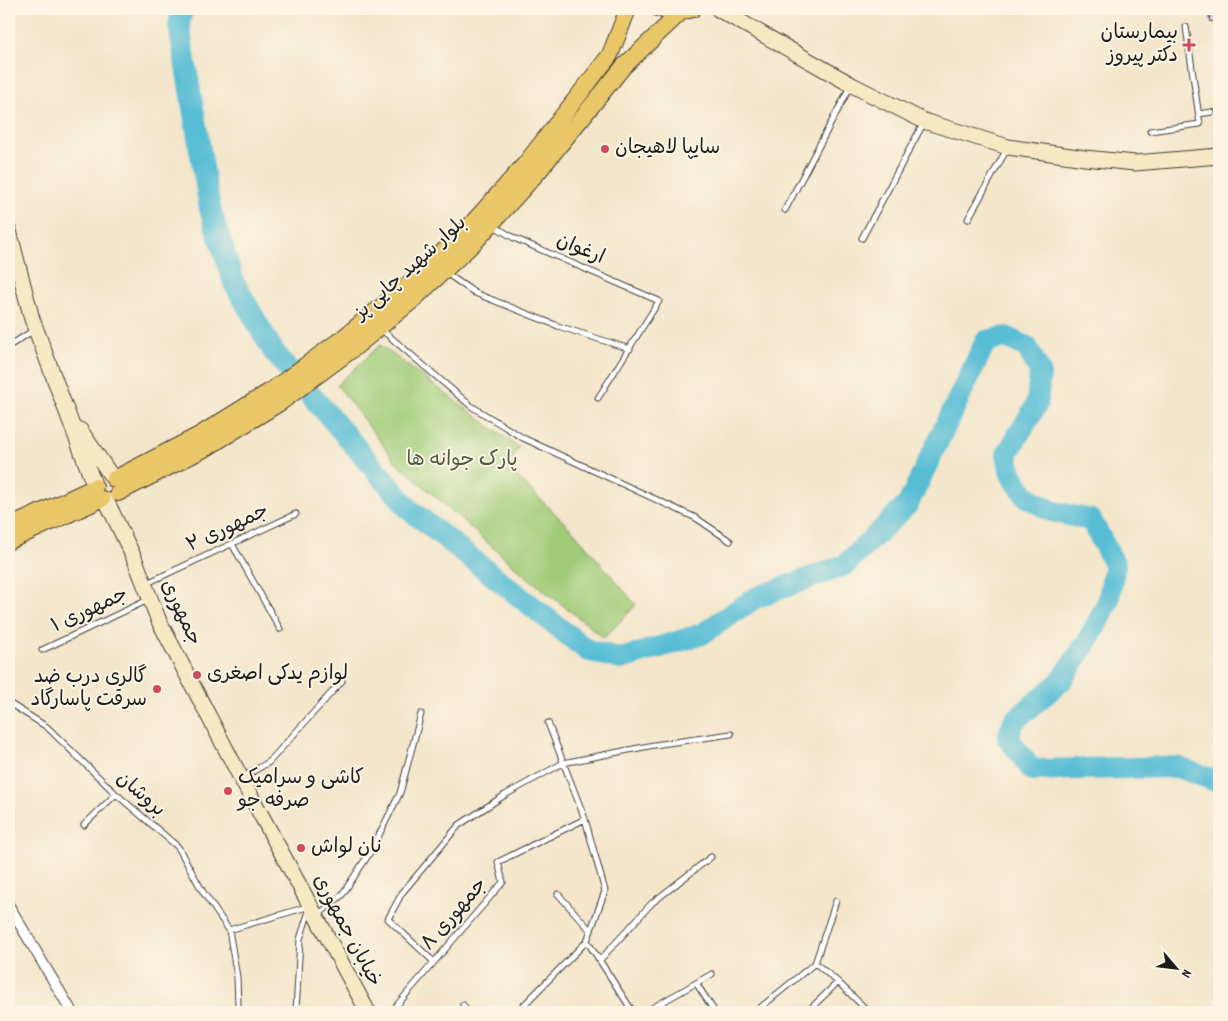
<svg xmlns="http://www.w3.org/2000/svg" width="1228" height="1021" font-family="Dekko,'Playpen Sans Arabic',sans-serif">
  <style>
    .green { fill: #a1cc79; stroke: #5e744a }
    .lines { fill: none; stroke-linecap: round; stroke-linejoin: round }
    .river { stroke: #57bdd5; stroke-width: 22 }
    .building { fill: #e0aedd }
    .service-casing { stroke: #3c3a36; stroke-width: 7 }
    .minor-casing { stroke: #3c3a36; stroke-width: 12 }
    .secondary-casing { stroke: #3c3a36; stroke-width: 17 }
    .primary-casing { stroke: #3c3a36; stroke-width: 18 }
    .service { stroke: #fff; stroke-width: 5 }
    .minor { stroke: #fff; stroke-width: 10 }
    .secondary { stroke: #f7e9c3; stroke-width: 15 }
    .primary { stroke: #eac769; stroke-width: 16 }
    .poi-dot { fill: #d1495b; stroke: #fcf5e5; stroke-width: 2 }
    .labels { text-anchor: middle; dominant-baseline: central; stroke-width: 4; stroke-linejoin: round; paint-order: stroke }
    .poi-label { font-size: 20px; fill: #1c1c1c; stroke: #fcf5e5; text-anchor: start }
    .street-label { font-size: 20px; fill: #1c1c1c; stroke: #fcf5e5 }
    .park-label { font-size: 20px; fill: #4b5a3d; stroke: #fcf5e5 }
  </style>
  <rect width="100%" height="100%" fill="#fcf5e5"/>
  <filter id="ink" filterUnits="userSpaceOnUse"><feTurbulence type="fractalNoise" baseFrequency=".02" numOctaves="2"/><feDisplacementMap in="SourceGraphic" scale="10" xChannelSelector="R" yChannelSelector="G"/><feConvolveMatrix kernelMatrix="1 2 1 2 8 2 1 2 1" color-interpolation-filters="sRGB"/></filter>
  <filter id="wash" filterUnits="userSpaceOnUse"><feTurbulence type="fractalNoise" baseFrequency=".0096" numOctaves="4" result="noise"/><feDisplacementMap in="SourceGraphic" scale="20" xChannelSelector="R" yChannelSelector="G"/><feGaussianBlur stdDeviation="1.12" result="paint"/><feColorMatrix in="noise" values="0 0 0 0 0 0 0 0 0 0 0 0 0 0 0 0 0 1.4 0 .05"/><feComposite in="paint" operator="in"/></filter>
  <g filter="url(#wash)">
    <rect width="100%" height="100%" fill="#f4e6cb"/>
    <path class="green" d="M380 345 519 448 507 467 574 532 636 605 604 638 522 573 396 462 337 385Z"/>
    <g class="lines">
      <path class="river" d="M182 9 179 25 210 209 234 283 274 352 410 510 587 650 621 659 702 634 755 598 845 565 908 504 986 341 1006 337 1027 347 1040 372 1037 404 1007 454 1011 474 1026 496 1051 511 1091 520 1115 565 1108 602 1087 642 1061 681 1014 721 1008 738 1032 770 1177 767 1219 782"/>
    </g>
    <g id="blocks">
      <path class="building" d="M1208 9H1219V19L1210 22Z"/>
    </g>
  </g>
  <g filter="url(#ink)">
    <use href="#blocks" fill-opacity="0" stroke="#3c3a36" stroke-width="1"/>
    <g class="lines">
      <defs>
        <path id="service" d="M1199 114 1212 112
          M1150 131 1200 124 1186 27
          M785 210 850 87
          M968 219 1007 149
          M494 226 514 238 659 301 598 398
          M862 238 923 124
          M446 273 475 293 558 326 630 349
          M382 330 471 406 523 438 696 518 730 541
          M9 346 34 330
          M232 544 280 629
          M145 584 296 514
          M42 650 148 600
          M9 703 47 727 116 794 178 847 203 892 229 930 237 977 238 1005
          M242 778 269 762 342 681
          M84 825 116 794
          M558 894 591 931
          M318 915 342 895 371 851 400 793 421 714
          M229 930 310 906
          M587 941 633 1012
          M600 960 652 903 711 857
          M434 962 388 919 402 893 459 825 505 795 563 763 654 745 731 734
          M815 963 838 982 869 1012
          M696 983 715 1012
          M463 1005 469 1012
          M296 1012 300 939 309 911
          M391 1012 503 882 498 862 585 819
          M517 1012 587 941 605 891 585 819 548 723
          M645 1012 712 974
          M755 1012 815 963 836 901
          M807 1012 838 982"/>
        <path id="minor" d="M9 906 72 1012"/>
        <path id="secondary" d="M718 9 852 85 924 121 1008 147 1085 158 1135 163 1219 156
          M9 231 32 319 95 487
          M80 430 112 477
          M106 500 135 560 159 621 241 778 368 1012"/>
        <path id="primary" d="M659 9C671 13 680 12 693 9
          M114 479 201 434 272 390 344 337 403 289 465 231 526 163 610 55 628 9
          M118 493 208 447 281 402 353 349 413 300 476 241 538 172 623 67 681 12
          M9 527 95 487
          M9 541 102 499"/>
      </defs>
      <use href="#service" class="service-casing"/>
      <use href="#minor" class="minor-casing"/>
      <use href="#secondary" class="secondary-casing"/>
      <use href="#primary" class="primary-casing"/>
      <use href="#service" class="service"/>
      <use href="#minor" class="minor"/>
      <use href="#secondary" class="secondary"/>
      <use href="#primary" class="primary"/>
    </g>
  </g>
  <g class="poi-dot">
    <path d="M1186.5 37.5h5v5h5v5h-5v5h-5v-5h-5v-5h5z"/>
    <circle cx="605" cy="149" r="5"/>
    <circle cx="197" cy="675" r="5"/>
    <circle cx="157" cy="689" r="5"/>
    <circle cx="228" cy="791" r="5"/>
    <circle cx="301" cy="848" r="5"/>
  </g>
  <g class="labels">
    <g class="poi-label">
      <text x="1178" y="34" text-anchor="end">بیمارستان<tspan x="1178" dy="23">دکتر پیروز</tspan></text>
      <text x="615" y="149">سایپا لاهیجان</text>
      <text x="207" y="675">لوازم یدکی اصغری</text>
      <text x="147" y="678" text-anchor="end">گالری درب ضد<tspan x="147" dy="23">سرقت پاسارگاد</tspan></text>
      <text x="238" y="779">کاشی و سرامیک<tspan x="238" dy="23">صرفه جو</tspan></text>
      <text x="311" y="848">نان لواش</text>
    </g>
    <g class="street-label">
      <text transform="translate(580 250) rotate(23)">ارغوان</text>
      <text transform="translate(411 269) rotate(-42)">بلوار شهید چایی پز</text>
      <text transform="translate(228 529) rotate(-25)">جمهوری ۲</text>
      <text transform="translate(90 611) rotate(-25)">جمهوری ۱</text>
      <text transform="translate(180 613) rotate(65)">جمهوری</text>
      <text transform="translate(140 795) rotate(41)">بروشان</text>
      <text transform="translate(455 915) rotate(-49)">جمهوری ۸</text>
      <text transform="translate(346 931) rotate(62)">خیابان جمهوری</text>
    </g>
    <g class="park-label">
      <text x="462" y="461">پارک جوانه ها</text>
    </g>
  </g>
  <rect width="1228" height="1021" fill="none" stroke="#fcf5e5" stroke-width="30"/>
  <g transform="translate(1176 968) rotate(118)" stroke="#fcf5e5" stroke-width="4" paint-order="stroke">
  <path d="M0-4L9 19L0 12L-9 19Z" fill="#1c1c1c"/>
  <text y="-8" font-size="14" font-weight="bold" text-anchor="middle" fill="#1c1c1c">N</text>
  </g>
</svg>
